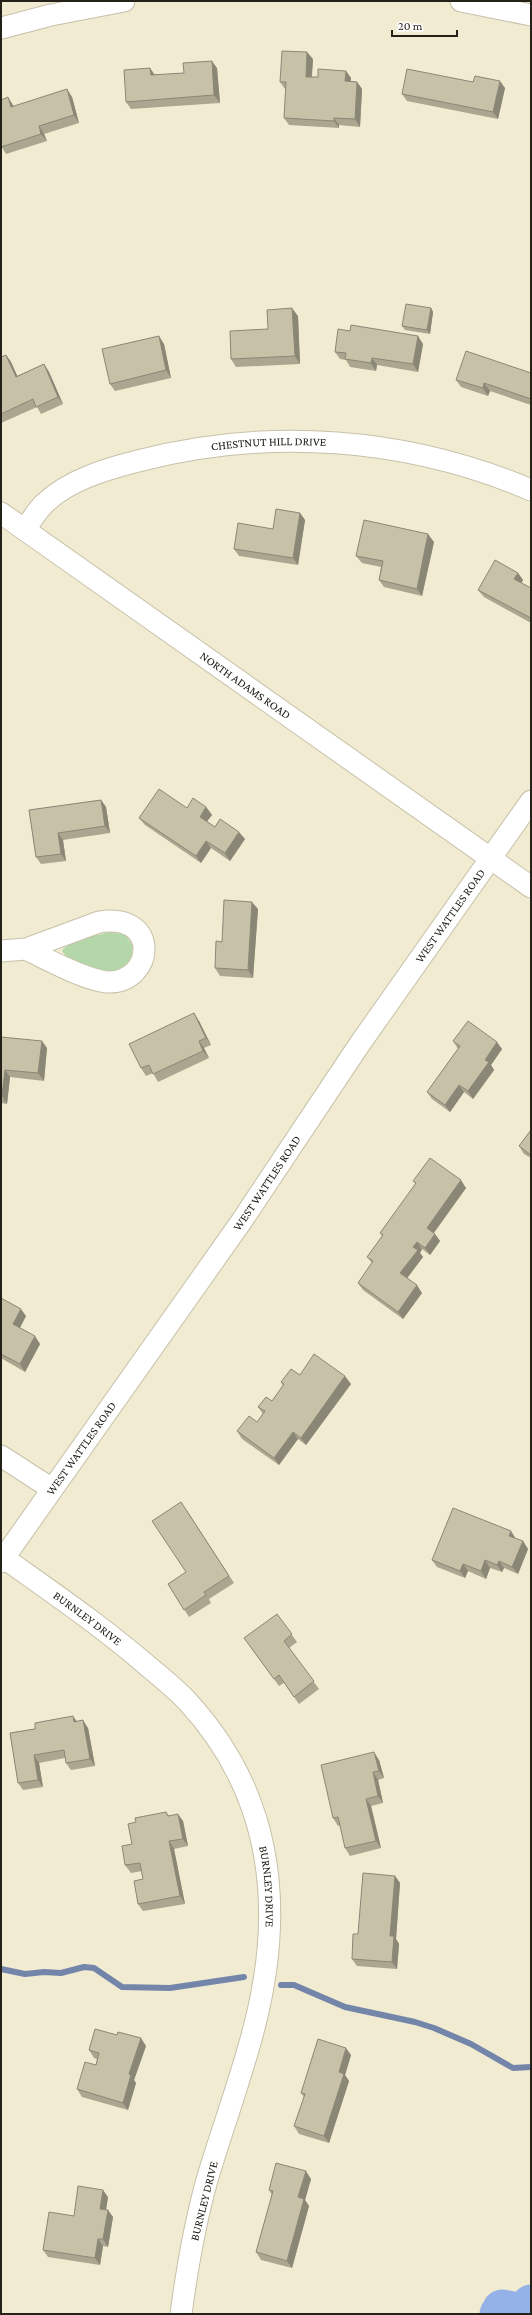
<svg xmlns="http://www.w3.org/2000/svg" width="532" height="2315" font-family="'Crimson Pro',serif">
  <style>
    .green { fill: #b4d7a9 }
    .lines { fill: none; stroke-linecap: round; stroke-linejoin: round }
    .stream { stroke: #7386aa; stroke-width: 6 }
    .river { stroke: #95b2e8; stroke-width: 39 }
    .minor-casing { stroke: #c7c1a9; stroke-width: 23 }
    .minor { stroke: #fff; stroke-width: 21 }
    .wall { fill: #aba690 }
    .shaded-wall { fill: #8b8776 }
    .building { fill: #c7c1a8; stroke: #8b8776 }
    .labels { text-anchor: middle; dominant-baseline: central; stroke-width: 4; stroke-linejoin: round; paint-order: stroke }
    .street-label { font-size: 12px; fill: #232118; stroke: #fff }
  </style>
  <rect width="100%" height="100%" fill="#f1ebd2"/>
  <path class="green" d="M111 932 125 935 133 945C132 977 105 974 82 965 75 961 67 959 62 951 67 941 100 934 111 932Z"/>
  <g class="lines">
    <path class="stream" d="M1 1969 25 1974 44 1972 61 1973 84 1967 94 1968 122 1987 170 1988 244 1977
      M281 1985H294L345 2007 415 2022 434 2028 471 2044 513 2068 531 2067"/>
    <path class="river" d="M499 2314 502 2309 523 2313 531 2304"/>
    <defs>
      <g id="minor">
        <path d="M461 1 531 15"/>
        <path d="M1 28 51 15 124 1"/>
        <path id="s1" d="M1 513 531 887"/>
        <path id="s2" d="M25 530C31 521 37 510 45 503 69 480 106 469 138 461 268 427 407 437 531 490"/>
        <path d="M1 951 26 949 99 922C161 912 154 983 108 982 87 981 46 959 26 949"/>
        <path d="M1 1456 52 1489"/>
        <path id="s3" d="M4 1558C53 1593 103 1627 149 1667 162 1678 176 1689 188 1702 274 1796 285 1909 254 2028 241 2079 222 2129 207 2180 195 2223 187 2269 181 2314"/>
        <path id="s4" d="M1 1562 241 1222 359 1045 531 801"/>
      </g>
    </defs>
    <use href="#minor" class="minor-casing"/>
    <use href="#minor" class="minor"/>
  </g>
  <path class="wall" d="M313 59 312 77H318L346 71 351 78V81L357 82 362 89 360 127 339 125V128L289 125 284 118 286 89H285L280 82Z
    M150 68 155 75 184 73 217 68 220 103 131 109 126 102Z
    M505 88 498 119 407 101 402 94Z
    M72 97 79 123 44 134 47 141 6 154 1 146 13 105V106Z
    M431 308 433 312 430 334 405 330 402 326Z
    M298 316 300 364 236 367 231 359Z
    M164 344 171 378 115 391 110 384Z
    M423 344 418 372 377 365 376 371 350 367 346 360 340 359 335 352Z
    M6 355 11 362 17 376 44 364 49 372 63 404 41 414 37 407 1 423V357Z
    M531 373V405L490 391 488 396 461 387 456 380Z
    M300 513 305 520 298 565 239 556 234 549 273 529Z
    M434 542 422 596 384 587 379 580 381 567 362 563 356 556Z
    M518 573 523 580 521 583 531 588V623L484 597 478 590Z
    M101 800 106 807 110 833 63 840 66 861 41 864 36 857 29 810Z
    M206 807 212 815 207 821 215 827 245 839 230 861 211 848 201 863 145 825 139 818 187 808Z
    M258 909 253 978 220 976 215 968 222 942Z
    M199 1021 211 1045 204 1048 209 1058 158 1082 153 1073 146 1076 141 1068Z
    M1 1037 47 1048 44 1081 10 1077 7 1104 1 1103Z
    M453 1041 502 1049 491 1065 494 1070 473 1099 464 1092 450 1112 432 1099 427 1092 458 1049Z
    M531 1130V1158L524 1154 519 1146Z
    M413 1181 466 1188 434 1233 440 1241 430 1255 422 1249 420 1253 423 1257 407 1278 422 1293 403 1319 363 1290 358 1283 372 1263 367 1257 382 1236 380 1233 416 1184Z
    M1 1298 26 1316 20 1328 40 1344 25 1372 1 1358Z
    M300 1375 351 1384 306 1445 298 1439 279 1465 242 1439 237 1431 257 1422 263 1414 258 1407 272 1401 283 1386 281 1382Z
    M186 1509 234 1583 209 1599 211 1603 189 1617 168 1584 186 1572Z
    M516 1539 523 1541 528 1549 518 1574 504 1568 502 1572 490 1568 486 1579 468 1571 465 1578 437 1567 432 1560Z
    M277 1614 297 1642 289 1648 319 1689 299 1704 284 1683 279 1686 244 1638Z
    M77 1721 88 1728 95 1766 71 1770 66 1763 65 1758 39 1763 43 1787 23 1790 18 1783 10 1733Z
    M379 1760 384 1778 378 1780 383 1803 371 1806 381 1848 350 1856 345 1848 340 1825 338 1826 333 1818Z
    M166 1812 169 1816 183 1821 188 1846 174 1849 185 1904 143 1911 138 1904 143 1879 142 1871 131 1873 125 1865 132 1844 136 1822Z
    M395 1876 400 1883 396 1939 399 1944 397 1969 357 1966 352 1959 358 1934Z
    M146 2046 134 2080 136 2083 128 2110 82 2097 77 2089 96 2065 97 2059 94 2058 89 2050Z
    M351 2055 345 2075 349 2081 329 2143 299 2134 294 2126 304 2097 301 2093Z
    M311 2179 305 2200 309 2206 292 2268 261 2260 256 2252 272 2195 269 2190Z
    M108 2197 106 2210 113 2217 108 2247 103 2246 100 2265 48 2257 43 2250 74 2216Z"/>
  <path class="shaded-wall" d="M307 52 313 59 311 84 306 77Z
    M212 61 217 68 220 103 214 95Z
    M150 68 155 76 151 75Z
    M346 71 351 78 350 88 345 81Z
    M500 81 505 88 498 119 493 112Z
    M357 82 362 89 360 127 355 119Z
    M67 89 72 97 79 123 74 115Z
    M8 97 13 105 16 114 11 107Z
    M334 118 339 125V128L334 121Z
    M39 126 44 134 47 141 41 134Z
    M292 308 298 316 300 364 295 356Z
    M431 308 433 312 430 334 427 330Z
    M159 336 164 344 171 378 166 370Z
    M418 336 423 344 418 372 413 364Z
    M6 355 11 362 21 384 16 377Z
    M372 358 377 365 376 371 371 363Z
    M44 364 49 372 63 404 58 397Z
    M484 383 490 391 488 396 483 388Z
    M300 513 305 520 298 565 293 558Z
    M428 534 434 542 422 596 417 589Z
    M518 573 523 580 519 587 514 579Z
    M101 800 106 807 110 833 105 826Z
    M206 807 212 815 205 824 200 817Z
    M239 832 245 839 230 861 225 853Z
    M58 833 63 840 66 861 61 854Z
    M206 841 211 848 201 863 196 856Z
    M252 902 258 909 253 978 248 970Z
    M194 1013 199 1021 211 1045 206 1038Z
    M42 1041 47 1048 44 1081 38 1073Z
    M199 1041 204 1048 209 1058 203 1051Z
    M497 1042 502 1049 491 1065 494 1070 473 1099 468 1091 485 1060Z
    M5 1070 10 1077 7 1104 2 1096Z
    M459 1085 464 1092 450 1112 445 1105Z
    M461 1180 466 1188 432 1235 427 1228Z
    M435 1234 440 1241 430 1255 425 1248Z
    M417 1242 422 1249 420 1253 423 1257 405 1281 400 1273 413 1247Z
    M417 1285 422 1293 403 1319 398 1312Z
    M21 1309 26 1316 18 1331 13 1324Z
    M35 1336 40 1344 25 1372 20 1364Z
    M345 1376 351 1384 306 1445 301 1438Z
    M293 1432 298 1439 279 1465 274 1458Z
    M511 1531 516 1539 509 1536Z
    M523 1541 528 1549 518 1574 512 1567Z
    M485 1560 490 1568 486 1579 481 1571Z
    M499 1561 504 1568 502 1572 497 1565Z
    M463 1564 468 1571 465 1578 460 1571Z
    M73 1716 78 1723 74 1722Z
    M83 1720 88 1728 95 1766 90 1759Z
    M374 1752 379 1760 384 1778 379 1771Z
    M34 1755 39 1763 43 1787 38 1780Z
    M373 1772 378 1780 383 1803 378 1796Z
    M366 1799 371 1806 381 1848 376 1841Z
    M178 1814 183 1821 188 1846 183 1839Z
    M169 1841 174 1849 185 1904 180 1896Z
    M395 1876 400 1883 396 1939 399 1944 397 1969 392 1962 390 1936Z
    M141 2038 146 2046 134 2080 136 2083 128 2110 123 2103 129 2074Z
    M346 2048 351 2055 345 2075 349 2081 329 2143 324 2136 339 2072Z
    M306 2171 311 2179 305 2200 309 2206 292 2268 287 2261 298 2197Z
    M103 2190 108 2197 105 2216 100 2209Z
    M108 2210 113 2217 108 2247 103 2239Z
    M98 2239 103 2246 100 2265 95 2258Z"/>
  <path class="building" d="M282 51 307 52 306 77H318V69L346 71 345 81 357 82 355 119 334 118V121L284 118 286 82H280Z
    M212 61 214 95 126 102 124 70 150 68 151 75 184 73 183 63Z
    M407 69 473 82 475 76 500 81 493 112 402 94Z
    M67 89 74 115 39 126 41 134 1 147V100L8 97 11 107Z
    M406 304 431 308 427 330 402 326Z
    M292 308 295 356 231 359 230 331 268 329 267 310Z
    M351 325 418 336 413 364 372 358 371 363 345 359 346 353 335 352 338 329 350 331Z
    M159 336 166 370 110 384 102 349Z
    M466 351 531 373V399L484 383 483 388 456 380Z
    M6 355 16 377 44 364 58 397 36 407 33 399 1 414V357Z
    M276 509 300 513 293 558 234 549 238 523 273 529Z
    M364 520 428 534 417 589 379 580 383 561 356 556Z
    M495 560 518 573 514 579 531 588V618L478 590Z
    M159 789 187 808 193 798 206 807 200 817 215 827 220 819 239 832 225 853 206 841 196 856 139 818Z
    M101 800 105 826 58 833 61 854 36 857 29 810Z
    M224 900 252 902 248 970 215 968 216 941 222 942Z
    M194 1013 206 1038 199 1041 203 1051 153 1074 149 1065 141 1068 129 1044Z
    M468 1021 497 1042 485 1060 489 1062 468 1091 459 1085 445 1105 427 1092 460 1046 453 1041Z
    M1 1037 42 1041 38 1073 5 1070 2 1096H1Z
    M531 1130V1155L519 1146Z
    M430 1158 461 1180 427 1228 435 1234 425 1248 417 1242 413 1247 418 1250 400 1273 417 1285 398 1312 358 1283 373 1261 367 1257 383 1235 380 1233 416 1183 413 1181Z
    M1 1298 21 1309 13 1324 35 1336 20 1364 1 1354Z
    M314 1354 345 1376 301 1438 293 1432 274 1458 237 1431 249 1416 257 1422 265 1411 258 1407 266 1397 272 1401 284 1384 281 1382 291 1369 300 1375Z
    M181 1502 229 1576 204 1592 206 1595 184 1610 168 1584 186 1572 152 1521Z
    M453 1508 511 1531 509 1536 523 1541 512 1567 499 1561 497 1565 485 1560 481 1571 463 1564 460 1571 432 1560Z
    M277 1614 292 1634 284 1641 314 1681 294 1697 279 1675 274 1679 244 1638Z
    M73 1716 74 1722 83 1720 90 1759 66 1763 64 1750 34 1755 38 1780 18 1783 10 1733 35 1729V1723Z
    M374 1752 379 1771 373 1772 378 1796 366 1799 376 1841 345 1848 338 1817 333 1818 321 1765Z
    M166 1812 168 1816 178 1814 183 1839 169 1841 180 1896 138 1904 134 1881 143 1879 140 1863 125 1865 122 1846 132 1844 128 1824 136 1822 135 1818Z
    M363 1873 395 1876 390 1936H394L392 1962 352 1959 353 1934H358Z
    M95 2029 117 2035 118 2032 141 2038 129 2074 131 2075 123 2103 77 2089 85 2062 96 2065 99 2053 89 2050Z
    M318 2039 346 2048 339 2072 344 2074 324 2136 294 2126 305 2094 301 2093Z
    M276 2163 306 2171 298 2197 304 2199 287 2261 256 2252 273 2191 269 2190Z
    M78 2186 103 2190 100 2209 108 2210 103 2239H98L95 2258 43 2250 49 2212 74 2216Z"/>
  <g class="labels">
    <g class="street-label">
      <text stroke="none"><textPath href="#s2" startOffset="269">CHESTNUT HILL DRIVE</textPath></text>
      <text stroke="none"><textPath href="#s1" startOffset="299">NORTH ADAMS ROAD</textPath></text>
      <text stroke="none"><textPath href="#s4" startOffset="787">WEST WATTLES ROAD</textPath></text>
      <text stroke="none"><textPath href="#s4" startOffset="463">WEST WATTLES ROAD</textPath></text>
      <text stroke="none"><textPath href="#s4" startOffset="139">WEST WATTLES ROAD</textPath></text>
      <text stroke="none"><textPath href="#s3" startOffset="103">BURNLEY DRIVE</textPath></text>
      <text stroke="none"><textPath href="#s3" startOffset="439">BURNLEY DRIVE</textPath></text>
      <text transform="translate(204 2201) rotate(-76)">BURNLEY DRIVE</text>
    </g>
  </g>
  <rect width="532" height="2315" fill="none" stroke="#232118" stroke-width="4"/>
  <path d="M392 30v6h65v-6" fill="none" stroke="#232118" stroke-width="2"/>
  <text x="398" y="30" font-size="12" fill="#232118" stroke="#ffffff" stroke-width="3" paint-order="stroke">20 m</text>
</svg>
